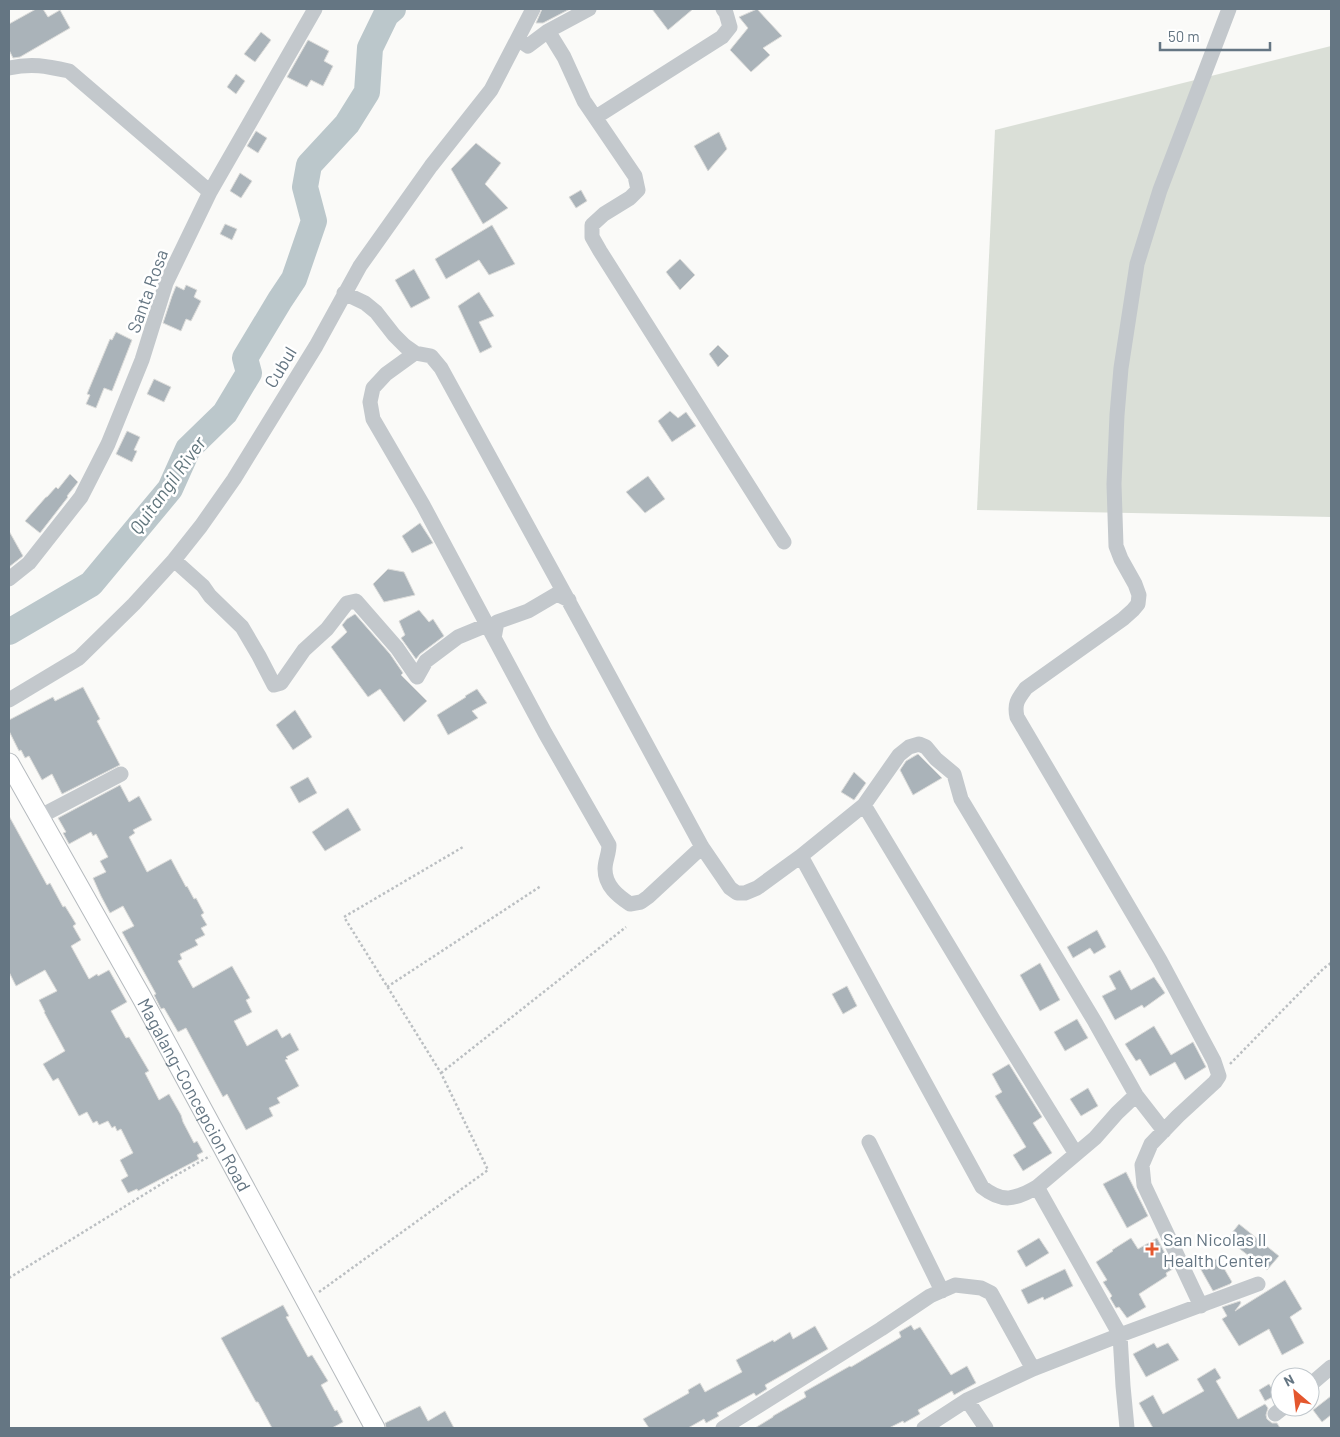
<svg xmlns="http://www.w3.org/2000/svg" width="1340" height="1437" font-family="Barlow,sans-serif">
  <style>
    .green { fill: #dadfd7 }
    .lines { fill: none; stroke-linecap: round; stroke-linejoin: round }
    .river { stroke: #bbc7cb; stroke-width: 26 }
    .building { fill: #aab3b9; stroke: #dcdcda }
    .major-casing { stroke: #b5babe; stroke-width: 21 }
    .path { stroke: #bbbfc2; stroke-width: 2.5; stroke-dasharray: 2.5 2.5; stroke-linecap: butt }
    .minor { stroke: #c3c8cc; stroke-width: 15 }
    .major { stroke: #fff; stroke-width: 19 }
    .poi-dot { fill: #e4572e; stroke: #fff; stroke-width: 2 }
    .labels { text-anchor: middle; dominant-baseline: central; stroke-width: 5; stroke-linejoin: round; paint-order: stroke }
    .street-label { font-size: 18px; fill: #657683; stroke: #fff }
    .poi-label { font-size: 18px; fill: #657683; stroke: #fff; text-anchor: start }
    .water-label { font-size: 19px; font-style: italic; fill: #60757c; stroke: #fff }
  </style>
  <rect width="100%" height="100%" fill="#fafaf8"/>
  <path class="green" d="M1331 46V517L977 510 995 130Z"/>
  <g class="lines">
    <path class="river" d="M9 632 91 584 170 489 188 449 225 413 249 373 245 358 280 300 294 279 314 221 305 187 309 165 347 124 367 92 370 48 386 15 393 9"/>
  </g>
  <path class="building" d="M36 9H43L48 17 60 10 70 28 20 57 13 58 9 50V24Z
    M542 9H570L543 23H536Z
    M652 9H693L668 30Z
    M757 9 782 36 763 48 770 55 751 72 730 50 748 28 739 17Z
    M261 32 271 40 255 62 244 54Z
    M308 40 329 51 324 61 333 66 323 86 311 80 307 87 287 77Z
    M236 74 245 81 236 94 227 87Z
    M256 131 267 138 258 153 247 146Z
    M719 132 727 149 708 171 694 146Z
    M476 143 501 163 485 184 508 208 483 224 451 169Z
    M240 173 252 181 241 198 230 191Z
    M581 190 587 201 576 208 569 197Z
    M225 224 237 229 232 240 220 234Z
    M492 225 515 264 489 275 479 260 446 279 435 259Z
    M680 259 695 275 680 290 666 272Z
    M414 269 430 298 411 308 395 280Z
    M186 285 197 290 194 297 201 301 191 321 186 319 181 331 163 323 172 296 176 286 184 290Z
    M479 292 494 316 479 322 492 347 480 353 458 306Z
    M116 332 132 340 112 391 104 388 96 408 86 404 90 395 87 394 110 339 112 340Z
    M718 345 729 356 718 367 709 354Z
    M154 379 171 387 164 402 147 394Z
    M670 411 678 418 686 412 696 426 672 442 658 421Z
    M127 431 140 437 134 450 137 451 132 462 116 454Z
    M70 474 78 482 67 496 68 497 40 533 25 521 46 497H47L56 487 58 489Z
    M648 476 665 499 645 513 626 492Z
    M420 523 433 543 412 553 402 536Z
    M9 531 23 556 9 567Z
    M388 569 404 572 415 595 384 602 373 584Z
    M419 610 429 622 433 619 444 636 420 654 416 659 401 638 405 635 399 621Z
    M355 614 390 654 403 673 401 675 427 701 404 722 380 689 368 697 331 647 347 632 342 625 347 619Z
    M83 687 100 719 97 721 120 765 62 794 52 774 42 780 29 756 25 758 21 750 19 751 9 731V720L53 697 55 701Z
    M477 689 487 703 472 711 478 718 448 735 437 715 466 697 465 696Z
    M295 710 312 737 293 750 276 725Z
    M918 754 942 778 913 795 900 770 906 761Z
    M854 772 866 783 854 800 841 792Z
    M308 777 317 793 299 803 290 787Z
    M120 785 129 802 139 796 152 820 133 830 135 833 129 837 147 872 171 859 186 887 187 886 194 899 196 898 204 913 201 915 207 925 201 928 205 935 195 940 198 945 180 954 182 959 178 961 193 988 232 966 250 998 246 1000 252 1012 234 1021 247 1046 277 1029 282 1038 290 1033 299 1050 286 1057 288 1059 285 1060 299 1086 277 1098 280 1103 269 1108 273 1116 246 1130 227 1094 223 1097 186 1028 178 1032 164 1008 161 1009 154 995 156 994 122 932 134 926 123 906 110 913 101 896 93 878 106 872 100 861 108 857 96 834 93 836 91 832 69 844 63 833 66 832 58 818Z
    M348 808 361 830 325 851 312 832Z
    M9 816 47 885 50 883 63 907 65 906 76 924 73 926 81 940 71 946 89 979 97 974 98 976 109 970 127 1002 111 1011 126 1038 129 1037 149 1071 145 1073 159 1100 169 1094 181 1115 183 1122 194 1143 197 1141 203 1152 197 1155 199 1159 138 1191 137 1189 128 1193 121 1180 128 1176 120 1160 133 1153 121 1129 117 1131 115 1126 112 1128 108 1121 99 1125 97 1121 93 1123 87 1112 79 1116 58 1078 53 1081 43 1064 65 1051 44 1012H45L39 1000 57 991 45 970 16 986 9 972Z
    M1097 930 1106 947 1094 954 1090 948 1073 958 1067 947Z
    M1040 963 1060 1000 1040 1011 1020 975Z
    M1120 970 1131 990 1154 977 1165 993 1144 1008 1142 1005 1115 1020 1102 996 1116 989 1109 976Z
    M847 986 857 1006 843 1014 832 994Z
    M1077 1019 1088 1038 1065 1051 1054 1032Z
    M1154 1026 1171 1055 1193 1042 1206 1067 1185 1080 1175 1062 1150 1076 1140 1059 1136 1061 1125 1044Z
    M1009 1064 1042 1117 1033 1123 1052 1153 1023 1171 1013 1155 1026 1147 995 1096 1002 1092 992 1074Z
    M1088 1088 1098 1106 1081 1116 1070 1099Z
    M1126 1172 1148 1216 1127 1228 1103 1184Z
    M1239 1224 1279 1256 1267 1270 1227 1239Z
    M1039 1238 1049 1253 1026 1267 1017 1251Z
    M1131 1238 1138 1249 1157 1238 1173 1269 1166 1273 1167 1276 1139 1294 1146 1307 1127 1318 1119 1307 1116 1308 1110 1298 1112 1296 1103 1282 1107 1280 1096 1262 1113 1251 1112 1250Z
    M1218 1258 1232 1282 1230 1284 1213 1291 1200 1268Z
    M1065 1269 1073 1286 1044 1300 1043 1297 1028 1304 1021 1290Z
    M1285 1280 1302 1309 1290 1317 1304 1343 1282 1355 1269 1329 1239 1346 1222 1319 1227 1316 1222 1307 1240 1301 1241 1303 1235 1311Z
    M283 1305 289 1316 286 1317 308 1357 312 1355 328 1381 321 1385 335 1411 337 1410 343 1422 332 1428H272L258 1402H256L221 1338Z
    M911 1325 914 1330 920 1327 951 1375 967 1366 976 1383 954 1395 952 1391 918 1410 920 1414 904 1423 903 1421 889 1428H755L773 1417V1416L806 1397 804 1392 850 1366 851 1367 901 1337 899 1332Z
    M815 1326 828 1349 765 1385 767 1389 756 1396 754 1393 717 1413 719 1416 706 1423 704 1419 688 1428H649L643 1419 689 1393 688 1390 700 1383 705 1392 742 1372 736 1360 773 1340 774 1342 790 1332 793 1339Z
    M1154 1343 1157 1348 1168 1343 1179 1360 1146 1377 1133 1354Z
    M1215 1368 1221 1378 1216 1381 1238 1419 1265 1404 1268 1408 1266 1415 1267 1419 1272 1423H1277L1280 1428H1153L1139 1403 1153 1395 1163 1414 1204 1391 1197 1379Z
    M1269 1384 1276 1395 1265 1401 1259 1390Z
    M1331 1396V1415L1322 1422 1313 1410Z
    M420 1406 428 1421 445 1411 454 1428H386L385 1423Z"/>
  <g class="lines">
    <defs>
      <g id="major">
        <path id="s1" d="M9 763 142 998 375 1428"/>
      </g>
    </defs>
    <use href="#major" class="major-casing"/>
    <path class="path" d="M387 987 541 886
      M1230 1064 1324 968 1331 963
      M441 1073 626 927
      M9 1278 171 1178 210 1156
      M319 1292 488 1170 441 1073 344 917 463 847"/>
    <path class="minor" d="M548 31 589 9
      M518 39 528 46 548 31 564 57 584 101 635 176 638 190 630 198 604 214 592 225V237L600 251 784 542
      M9 68C32 63 46 66 69 71L210 192
      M596 117 722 37 730 27 726 13 723 9
      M344 293 365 303 376 312 394 335 405 346 415 353 431 356 441 368 585 631 702 847 730 888 737 893H745L757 888 801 856
      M415 353 386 374 373 388 370 402 373 419 423 505 545 733 609 845C609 854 605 861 605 869 605 886 618 896 630 904L641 902 648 897 702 847
      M174 560 203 586 210 596 242 627 259 656 274 685 281 683 304 650 327 629 347 603 356 601 397 648 417 677 426 661 458 637 487 625
      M9 579 29 563 81 497 108 444 142 360 166 283 210 192 315 9
      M494 638 497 622 528 611 557 594 569 600
      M9 700 79 658 134 604 174 560 201 526 234 479 316 346 360 266 431 166 491 90 533 9
      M864 805 994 1021 1076 1154
      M39 817 121 774
      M869 1142 942 1291
      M1037 1187 1095 1138 1117 1113 1136 1095
      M1201 1306 1144 1185 1142 1165 1151 1144 1178 1116 1215 1082 1219 1076 1214 1061 1160 960 1017 717C1014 703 1018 699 1026 688L1123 619 1133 610 1138 604 1139 595 1135 584 1121 559 1116 546 1114 484 1117 415 1121 368 1137 264 1160 190 1229 9
      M1310 1385 1331 1367
      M967 1400 986 1428
      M1275 1414 1284 1407
      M723 1428 881 1329 930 1296 955 1285 981 1288 991 1293 1033 1369
      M924 1428 967 1400 1033 1369 1120 1335 1258 1284
      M1127 1428 1123 1386 1120 1335 1037 1187C1015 1200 1002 1203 982 1187L801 856 864 805 899 755 909 747 919 744 926 747 936 759 954 774 961 799 1095 1022 1136 1095 1164 1131"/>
    <use href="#major" class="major"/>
  </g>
  <path class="poi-dot" d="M1149.5 1241.5h5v5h5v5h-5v5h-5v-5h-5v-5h5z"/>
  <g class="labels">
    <g class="street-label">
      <text transform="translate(147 291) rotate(-70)">Santa Rosa</text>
      <text transform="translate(280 367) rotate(-59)">Cubul</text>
      <text stroke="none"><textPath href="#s1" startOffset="380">Magalang-Concepcion Road</textPath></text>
    </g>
    <g class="poi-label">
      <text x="1163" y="1239">San Nicolas II<tspan x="1163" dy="21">Health Center</tspan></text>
    </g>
    <g class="water-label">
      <text transform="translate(167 485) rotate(-54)">Quitangil River</text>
    </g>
  </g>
  <rect width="1340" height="1437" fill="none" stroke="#657683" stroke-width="20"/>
  <g transform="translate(1295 1392) rotate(332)"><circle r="24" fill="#ffffff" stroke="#c1c8cd"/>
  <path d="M0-4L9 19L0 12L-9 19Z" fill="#e4572e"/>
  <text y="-8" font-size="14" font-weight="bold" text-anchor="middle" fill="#657683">N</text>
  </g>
  <path d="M1160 42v8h110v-8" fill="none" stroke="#657683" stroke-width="2.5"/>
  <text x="1168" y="42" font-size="15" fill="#657683" stroke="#ffffff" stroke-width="4" paint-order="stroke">50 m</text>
</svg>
